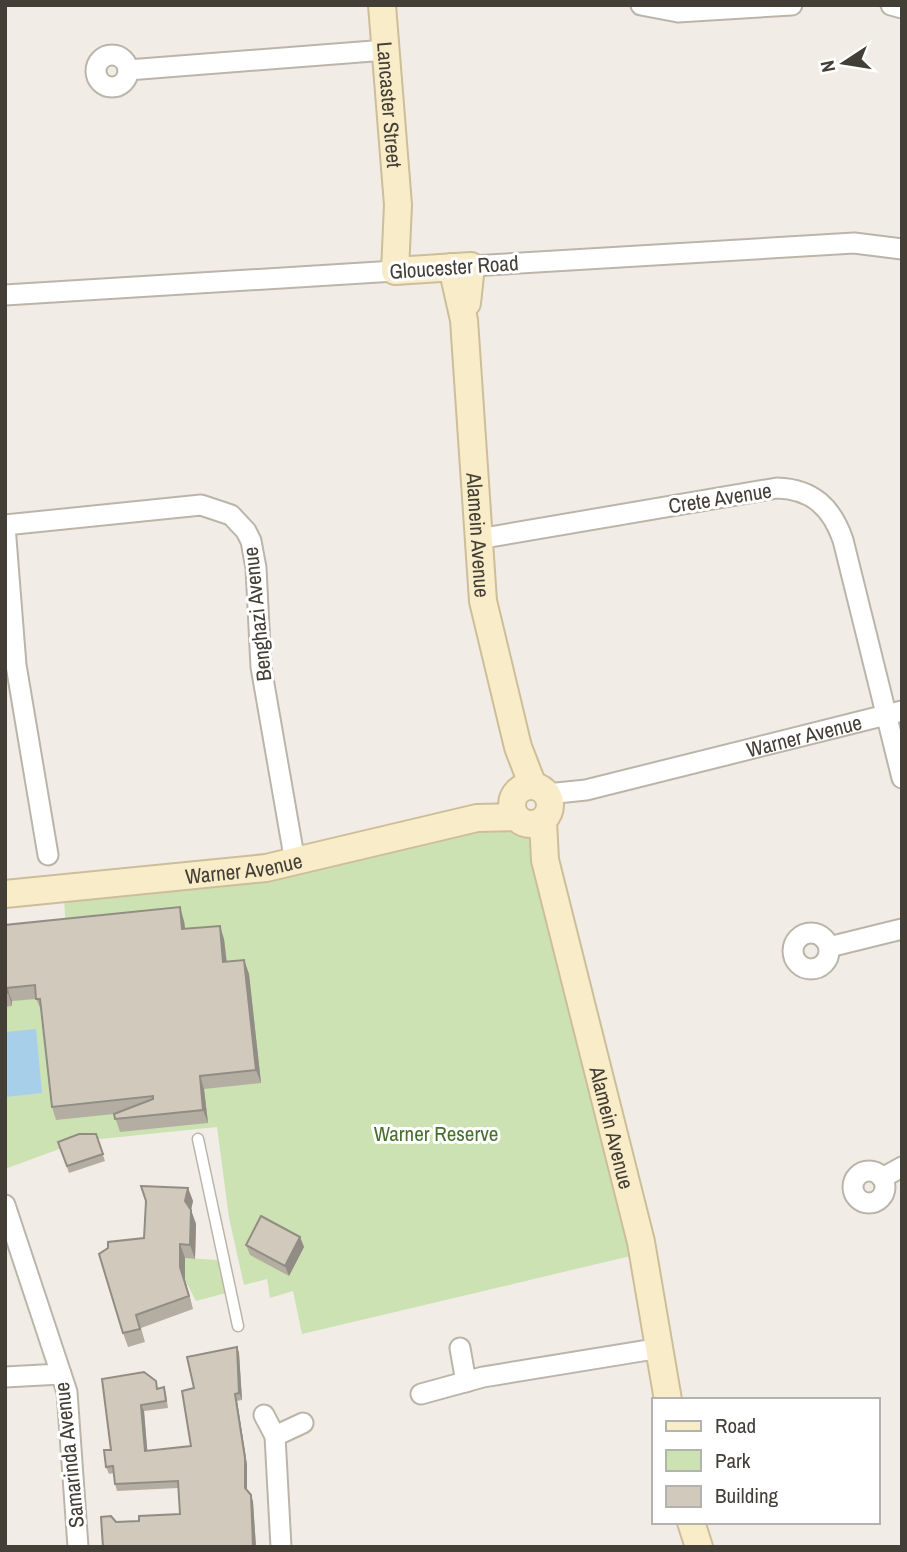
<svg xmlns="http://www.w3.org/2000/svg" width="907" height="1552" font-family="'Archivo Narrow',sans-serif">
  <style>
    .green { fill: #cde2b2 }
    .water { fill: #a7cfe9 }
    .lines { fill: none; stroke-linecap: round; stroke-linejoin: round }
    .lane-casing { stroke: #bbb5a9; stroke-width: 13 }
    .street-casing { stroke: #bbb5a9; stroke-width: 23 }
    .secondary-casing { stroke: #cdbe99; stroke-width: 30 }
    .lane { stroke: #fff; stroke-width: 10 }
    .street { stroke: #fff; stroke-width: 19 }
    .secondary { stroke: #f9ecc8; stroke-width: 26 }
    .wall { fill: #b4ada2 }
    .shaded-wall { fill: #928d84 }
    .building { fill: #d1c9bc; stroke: #928d84; stroke-width: 2 }
    .labels { text-anchor: middle; dominant-baseline: central; stroke-width: 6; stroke-linejoin: round; paint-order: stroke }
    .street-label { font-size: 21px; fill: #433e36; stroke: #fff }
    .park-label { font-size: 21px; fill: #486f2f; stroke: #fff }
  </style>
  <rect width="100%" height="100%" fill="#f1ede6"/>
  <path class="green" d="M489 824 518 825 533 844 635 1255 302 1334 293 1291 270 1298 267 1279 244 1285 229 1218 217 1127 81 1141 5 1169V939L66 933 64 898Z
    M185 1258 218 1260 226 1293 196 1301 185 1280Z"/>
  <path class="water" d="M36 1029 42 1093 5 1097V1032Z"/>
  <g class="lines">
    <defs>
      <path id="lane" d="M198 1139 238 1326"/>
      <g id="street">
        <path d="M641 5 678 12 792 5"/>
        <path d="M891 5 902 8"/>
        <circle cx="112" cy="71" r="16"/>
        <path d="M128 70 386 50"/>
        <path d="M471 266 854 243 902 249"/>
        <path d="M5 295 395 271"/>
        <path d="M5 525 201 505 231 515 246 531 251 541 256 568 261 667 295 862"/>
        <path d="M5 526 16 665 48 855"/>
        <path d="M478 539 777 488C813 489 832 508 843 540L902 778"/>
        <path id="s1" d="M547 794 586 790 902 711"/>
        <circle cx="811" cy="951" r="18"/>
        <path d="M829 947 902 929"/>
        <circle cx="869" cy="1187" r="16"/>
        <path d="M882 1178 902 1167"/>
        <path d="M5 1205 67 1392 78 1547"/>
        <path d="M460 1348 466 1382"/>
        <path d="M5 1377 61 1374"/>
        <path d="M421 1394 483 1377 660 1348"/>
        <path d="M264 1415 275 1436"/>
        <path d="M281 1547 275 1436 303 1423"/>
      </g>
      <g id="secondary">
        <path id="s2" d="M382 5 398 205 395 271 471 266 467 303"/>
        <path id="s3" d="M452 267 464 320 483 601 518 747 533 786"/>
        <circle cx="531" cy="805" r="19"/>
        <path id="s4" d="M543 821 545 860 641 1242 668 1400"/>
        <path id="s5" d="M5 894 266 868 477 818 516 817"/>
        <path d="M691 1522 699 1547"/>
      </g>
    </defs>
    <use href="#lane" class="lane-casing"/>
    <use href="#street" class="street-casing"/>
    <use href="#secondary" class="secondary-casing"/>
    <use href="#lane" class="lane"/>
    <use href="#street" class="street"/>
    <use href="#secondary" class="secondary"/>
  </g>
  <path class="wall" d="M184 921 185 929 224 939 227 962 244 960 249 974 261 1083 204 1089 208 1123 120 1132 114 1114 56 1120 52 1107 42 1012 36 999 12 1001V1006L5 1007V925Z
    M96 1134 105 1161 69 1173 58 1142Z
    M188 1188 193 1201 191 1210 196 1224 195 1259 185 1258V1280L193 1309 141 1328 145 1342 128 1347 123 1333 144 1238Z
    M300 1237 304 1247 289 1276 250 1255 246 1245Z
    M237 1347 239 1353 242 1400 237 1401 247 1465V1491L251 1495 253 1502 256 1547H103L116 1522 139 1521 180 1514 178 1488 117 1491 115 1484 114 1473 109 1474 106 1467 111 1450 102 1379 159 1388 164 1387 166 1394 168 1408 144 1411 147 1451 191 1446 194 1388Z"/>
  <path class="shaded-wall" d="M180 907 184 921 187 942 182 929Z
    M220 926 224 939 228 976 223 962Z
    M244 960 249 974 261 1083 256 1070Z
    M7 988 12 1001V1006L8 993Z
    M200 1076 204 1089 208 1123 203 1110Z
    M188 1188 193 1201 190 1214 185 1201Z
    M191 1210 196 1224 195 1259 190 1245Z
    M300 1237 304 1247 289 1276 285 1266Z
    M180 1244 185 1258V1280L193 1309 180 1267Z
    M237 1347 239 1353 242 1400 239 1393Z
    M235 1394 237 1401 247 1465V1495L245 1488Z
    M141 1405 144 1411 148 1458 145 1451Z
    M251 1495 253 1502 256 1547H253Z"/>
  <path class="building" d="M180 907 182 929 220 926 223 962 244 960 256 1070 200 1076 203 1110 115 1119 114 1114 153 1099V1096L52 1107 40 999H36L35 985 7 988 8 993H5V925Z
    M79 1134H96L103 1154 67 1166 58 1142Z
    M141 1186 188 1188 185 1201 191 1210 190 1245 180 1244V1267L189 1296 136 1315 140 1329 123 1333 99 1254 108 1248V1242L144 1238 146 1201Z
    M261 1216 300 1237 285 1266 246 1245Z
    M237 1347 239 1393 235 1394 245 1458V1488L251 1495 253 1547H103L101 1517 111 1516 116 1522 139 1521V1516L180 1514 178 1481 115 1484 113 1466 106 1467 104 1450H111L102 1379 144 1372 156 1381 157 1389 164 1387 166 1401 141 1405 145 1451 191 1446 182 1391 194 1388 187 1357Z"/>
  <g class="labels">
    <g class="street-label">
      <text stroke="none"><textPath href="#s2" startOffset="100">Lancaster Street</textPath></text>
      <text transform="translate(454 267) rotate(-4)">Gloucester Road</text>
      <text transform="translate(720 498) rotate(-9)">Crete Avenue</text>
      <text stroke="none"><textPath href="#s3" startOffset="270">Alamein Avenue</textPath></text>
      <text transform="translate(257 614) rotate(-96)">Benghazi Avenue</text>
      <text stroke="none"><textPath href="#s1" startOffset="264">Warner Avenue</textPath></text>
      <text stroke="none"><textPath href="#s5" startOffset="240">Warner Avenue</textPath></text>
      <text stroke="none"><textPath href="#s4" startOffset="315">Alamein Avenue</textPath></text>
      <text transform="translate(69 1455) rotate(-96)">Samarinda Avenue</text>
    </g>
    <g class="park-label">
      <text x="436" y="1133">Warner Reserve</text>
    </g>
  </g>
  <rect width="907" height="1552" fill="none" stroke="#433e36" stroke-width="14"/>
  <rect x="652" y="1398" width="228" height="126" fill="#ffffff" stroke="#b4b2af" stroke-width="2"/>
  <rect x="666" y="1421" width="35" height="10" fill="#f9ecc8" stroke="#b4b2af" stroke-width="2"/>
  <text x="715" y="1433" font-size="21" fill="#433e36">Road</text>
  <rect x="666" y="1450" width="35" height="21" fill="#cde2b2" stroke="#b4b2af" stroke-width="2"/>
  <text x="715" y="1468" font-size="21" fill="#433e36">Park</text>
  <rect x="666" y="1486" width="35" height="21" fill="#d1c9bc" stroke="#b4b2af" stroke-width="2"/>
  <text x="715" y="1503" font-size="21" fill="#433e36">Building</text>
  <g transform="translate(844 63) rotate(258)" stroke="#ffffff" stroke-width="5" paint-order="stroke">
  <path d="M0-5L12 26L0 18L-12 26Z" fill="#433e36"/>
  <text y="-10" font-size="19" font-weight="bold" text-anchor="middle" fill="#433e36">N</text>
  </g>
</svg>
